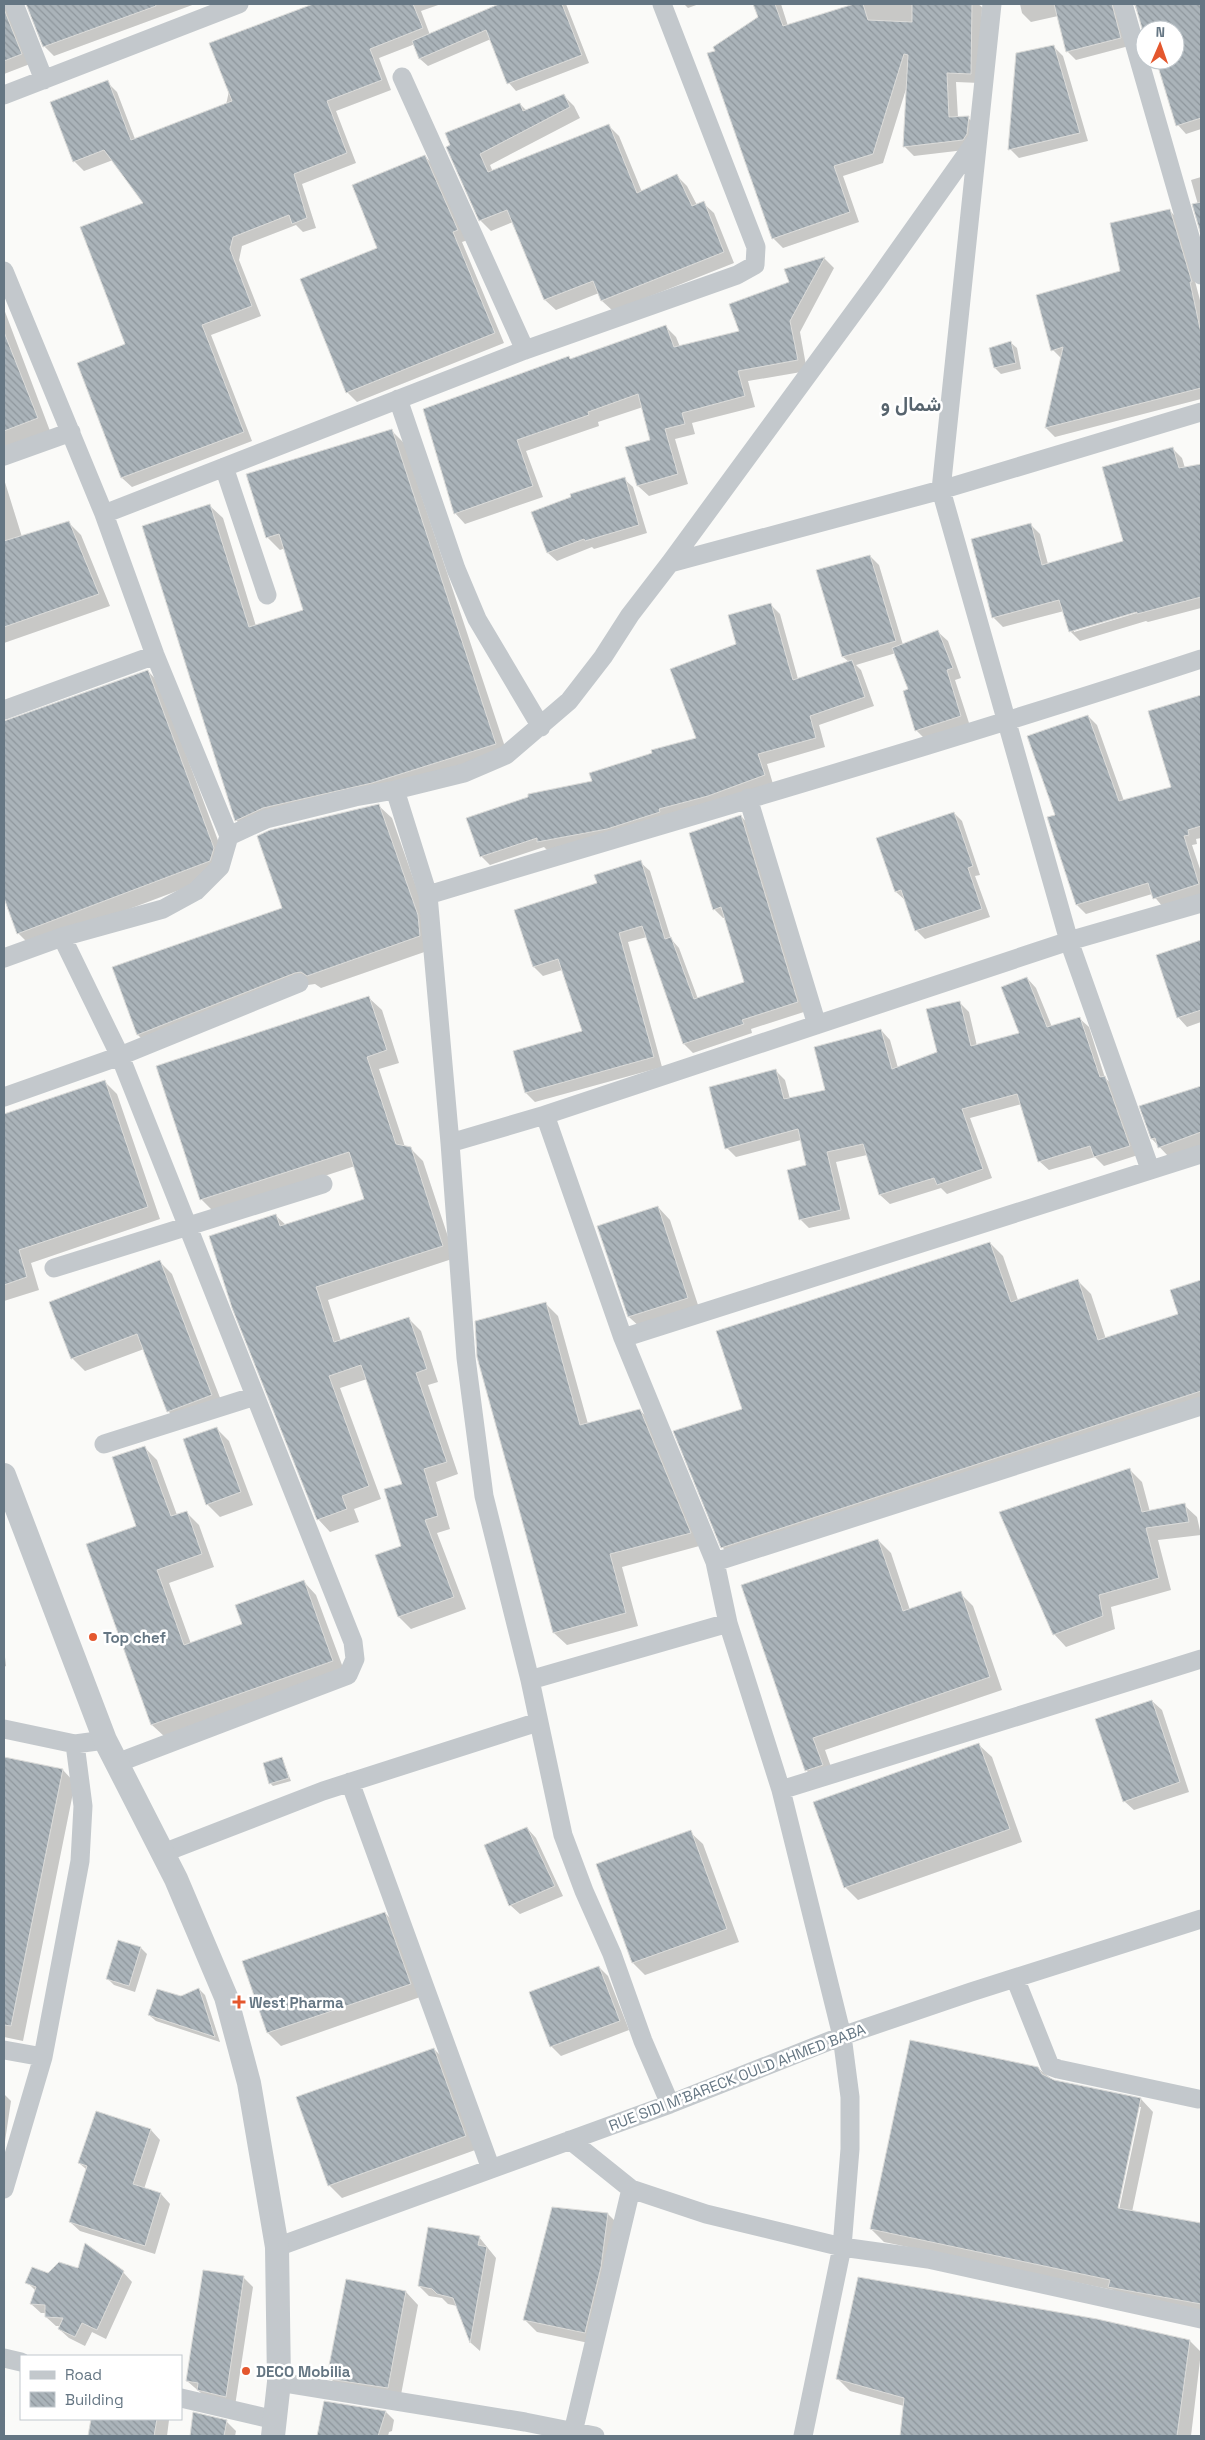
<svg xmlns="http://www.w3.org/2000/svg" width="1205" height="2440" font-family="'Space Grotesk',Vazirmatn,sans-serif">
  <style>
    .shadow { fill: #0003; fill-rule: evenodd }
    .building { fill: url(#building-back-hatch); stroke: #dcdcda }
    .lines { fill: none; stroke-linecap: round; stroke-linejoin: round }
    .minor { stroke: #c3c8cc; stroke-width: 19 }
    .tertiary { stroke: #c3c8cc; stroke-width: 24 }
    .poi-dot { fill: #e4572e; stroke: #fff; stroke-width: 2 }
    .labels { text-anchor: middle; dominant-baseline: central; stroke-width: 5; stroke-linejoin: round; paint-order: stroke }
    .poi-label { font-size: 15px; font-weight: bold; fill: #657683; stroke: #fff; text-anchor: start }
    .street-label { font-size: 15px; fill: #657683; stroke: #fff }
    .district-label { font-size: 20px; font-weight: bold; fill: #57646e; stroke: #fff }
  </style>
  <defs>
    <pattern id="building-back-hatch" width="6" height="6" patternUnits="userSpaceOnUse" patternTransform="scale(1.25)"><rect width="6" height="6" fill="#aab3b9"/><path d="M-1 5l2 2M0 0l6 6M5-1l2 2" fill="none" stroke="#8e969c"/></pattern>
  </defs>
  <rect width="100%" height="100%" fill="#fafaf8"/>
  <path class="shadow" d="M4 4H18L30 64 4 74Z
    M27 4H195L54 56 44 46Z
    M316 4H441L421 11 430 35 505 4H566L589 63 516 91 509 83 491 39 428 66 420 59 415 44 379 58 391 90 336 111 356 163 302 184 316 228 303 232 296 225 242 246 239 260 261 316 211 335 252 441 132 487 122 478 78 364 127 345 145 203 113 160 84 171 74 161 107 82 117 92 135 139 226 105 229 91 211 44Z
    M684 4H699L688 8Z
    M755 4H781L788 26 859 4H978L982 7 980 83 956 82 958 118H968L978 127 973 149 914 156 905 147 907 86 883 163 843 176 859 222 783 248 773 238 780 76Z
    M1020 4H1127L1129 46 1076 60 1067 51 1058 16 1031 22 1022 13Z
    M1134 4H1201V129L1186 134 1178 125 1157 60H1175V30H1145V32Z
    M1054 47 1063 56 1088 141 1019 158 1010 149Z
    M563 95 574 106 580 118 490 165 493 172 608 125 619 136 642 192 676 175 687 186 697 205 703 203 714 213 734 263 613 311 602 301 599 293 556 310 545 300 513 222 491 231 480 220 447 147 520 104 527 111Z
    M425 156 435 167 468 240 462 242 504 343 357 402 347 392 378 249Z
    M1201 177V215L1191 180Z
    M1170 211 1179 220 1201 304V399L1055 437 1046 428 1062 359 1053 350 1122 272Z
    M824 258 834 268 800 332 807 371 748 381 755 407 692 423 695 434 675 439 688 484 649 496 638 486 652 441 643 407 598 422 599 426 526 451 543 497 465 524 455 513 569 358 571 360 666 327 676 337 680 347 740 331 791 282Z
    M4 309 50 431 4 448Z
    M1010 342 1017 348 1021 369 1001 374 995 368Z
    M391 430 404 443 508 756 249 833 236 820 210 506 223 518 256 626 305 611 285 548 280 550 267 537Z
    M1173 449 1182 458 1185 468 1201 465V608L1148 622 1146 621 1080 641 1070 631 1064 611 1003 627 993 617 1031 525 1040 534 1048 564 1124 541ZM1142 609 1143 611 1074 632V629Z
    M4 479 22 537 69 523 81 535 110 606 4 643Z
    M624 479 633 487 647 533 594 549 592 547 557 561 548 553 532 513Z
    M870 556 879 565 903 645 938 632 948 641 961 678 955 680 970 726 926 740 916 730 910 690 896 653 856 665 861 670 874 706 819 725 825 747 767 764 773 784 548 851 544 847 490 865 481 856 593 782 698 739 738 645 770 604 780 614 798 679 849 662 843 657Z
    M148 671 160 684 226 862 222 874 31 946 18 933 4 894V722Z
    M1201 696V838L1196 839 1197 844 1192 845 1201 872V895L1163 907 1152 894 1086 914 1077 905 1057 816 1088 716 1097 725 1124 801 1172 788 1149 712Z
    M379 806 392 818 431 929 433 949 321 988 315 984 308 985 150 1047 138 1035 284 908Z
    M954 813 962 821 980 875 975 876 990 917 925 939 916 930 905 900 896 892 878 838Z
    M741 816 750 826 807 1011 751 1029 752 1033 693 1053 684 1044 647 937 628 942 662 1067 535 1102 526 1093 584 1031 562 970 543 976 534 967 516 910 598 884 640 862 650 871 671 939 679 948 698 999 746 983 725 918H723L714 909Z
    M1201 943V1022L1187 1027 1178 1017 1158 955Z
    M1027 978 1036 988 1052 1027 1079 1018 1089 1027 1105 1078 1114 1086 1138 1155 1104 1166 1095 1157 1049 1170 1039 1161 1022 1104 970 1118 992 1178 947 1194 941 1188 890 1204 880 1195 867 1155 836 1162 850 1219 809 1228 800 1219 807 1166 801 1140 736 1157 727 1148 776 1071 785 1080 790 1099 826 1091 881 1030 890 1040 898 1068 938 1053 959 1002 969 1012 977 1046 1021 1034Z
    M369 998 382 1010 399 1063 379 1069 405 1147 410 1148 423 1161 455 1258 328 1300 341 1341 409 1319 421 1331 438 1382 428 1385 458 1474 436 1482 450 1529 437 1533 466 1609 411 1629 399 1617 376 1556 403 1546V1485L367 1379 340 1388 381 1499 354 1509 359 1522 330 1532 318 1519 276 1216 286 1225 366 1200 355 1166 214 1212 201 1199Z
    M104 1081 117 1094 160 1219 31 1263 39 1290 4 1301V1115Z
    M1201 1088V1145L1168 1156 1152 1139 1141 1106Z
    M658 1207 670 1220 700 1311 642 1329 629 1317Z
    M990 1243 1003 1256 1018 1300 1078 1281 1091 1294 1106 1339 1180 1315 1172 1291 1201 1281V1408L735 1560 722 1547 744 1409Z
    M160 1262 172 1274 224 1408 181 1424 168 1411 144 1349 85 1371 72 1358Z
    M545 1303 558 1316 588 1424 640 1410 652 1423 703 1545 622 1567 638 1626 567 1645 554 1633Z
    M216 1428 229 1441 253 1505 220 1517 207 1504Z
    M144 1447 157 1460 177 1515 186 1512 199 1525 214 1567 169 1583 191 1644 244 1625 304 1582 316 1595 345 1673 165 1737 152 1725 87 1545 138 1527Z
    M1130 1470 1142 1482 1150 1512 1184 1505 1197 1517 1201 1535 1158 1540 1171 1590 1111 1607 1115 1629 1066 1647 1054 1634Z
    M878 1540 891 1553 910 1610 960 1593 973 1606 1002 1690 825 1750 835 1778 819 1783 806 1770 743 1586Z
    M4 1648 6 1666 4 1667Z
    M1152 1701 1162 1710 1189 1792 1134 1810 1124 1801Z
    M979 1745 992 1757 1022 1842 858 1900 845 1887Z
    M4 1758 63 1770 75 1783 23 2041 4 2037Z
    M282 1758 291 1781 273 1786 270 1783Z
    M527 1828 536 1838 563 1896 520 1914 510 1905Z
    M690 1832 703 1844 739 1942 645 1975 633 1963Z
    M385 1913 398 1926 423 1996 281 2046 268 2033 243 1962Z
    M141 1948 147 1954 135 1992 114 1985 108 1979Z
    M599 1967 608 1976 629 2030 561 2056 551 2046Z
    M199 1989 205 1995 220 2042 156 2021 149 2015Z
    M434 2049 447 2062 478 2149 342 2198 329 2185Z
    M1038 2068 1054 2081 1141 2099 1153 2112 1132 2212 1201 2224V2314L1123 2300 1113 2290 884 2242 871 2229ZM1138 2107H1141L1118 2215 1115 2214Z
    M4 2094 11 2101 4 2148Z
    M96 2112 151 2130 160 2140 144 2189 161 2194 170 2204 155 2254 80 2231 70 2222 87 2170 79 2163Z
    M608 2214 621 2227 598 2345 537 2332 524 2319Z
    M479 2237 496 2258 480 2351 471 2343 457 2306 448 2304 442 2298 429 2296 419 2286Z
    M79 2269 123 2272 132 2282 106 2339 92 2332 85 2346 69 2338 59 2329 60 2326H56L46 2317V2313H41L31 2304 36 2291 27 2282 48 2274Z
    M244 2278 253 2287 235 2406 208 2399 187 2381Z
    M406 2292 418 2305 400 2400 343 2391 330 2378 329 2370Z
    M1190 2341 1201 2352 1191 2436H901L904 2406 850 2391 837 2378Z
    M325 2402 386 2412 394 2420 392 2431 389 2432 388 2436H318Z
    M194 2414 226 2421 236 2431 235 2436H191Z
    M92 2419H168L169 2420 167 2436H90Z"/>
  <path class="building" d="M26 4H155L156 6 43 47Z
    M313 4H413L423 28 370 49 382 80 327 101 347 153 294 174 307 218 292 224 289 215 233 237 230 249 252 306 202 325 244 432 121 478 77 363 125 344 80 227 143 203 104 150 73 162 50 102 108 80 131 140 232 101 209 43Z
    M499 4H562L582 55 507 84 486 30 419 59 412 41Z
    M753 4H775L783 26 854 4H863L868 20 912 22V4H972L971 74 947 73 949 117 969 116 967 134 963 140 903 147 908 55 904 54 873 154 834 166 850 212 772 239 707 53 715 51 713 47 758 17Z
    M1054 4H1112L1121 38 1066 52Z
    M1135 4H1201V118L1176 126 1156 60H1175V30H1145L1143 32Z
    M4 9 22 54 4 61Z
    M1054 45 1080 133 1008 150 1016 53Z
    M564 94 570 107 480 154 488 172 609 124 637 193 677 174 692 206 704 201 724 252 601 301 593 281 544 300 507 210 479 221 446 147 450 145 445 133 520 103 523 111Z
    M425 155 458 230 453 232 495 333 346 393 300 279 377 248 352 185Z
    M1201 202V235L1192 204Z
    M1170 209 1192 282H1190L1201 333V388L1045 428 1063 347 1051 351 1036 295 1120 271 1110 223Z
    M825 257 790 321 798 360 738 371 745 396 682 413 685 424 665 429 678 474 637 486 625 447 650 440 638 394 588 412 589 415 517 440 533 486 454 514 423 409 569 356 570 359 666 325 674 347 739 331 729 304 789 282 784 269Z
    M4 332 38 418 4 431Z
    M1011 341 1016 363 994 368 989 348Z
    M392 429 496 744 372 783 263 808 235 821 142 526 210 504 249 627 303 610 279 534 266 538 246 474Z
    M1173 447 1179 468 1201 464V597L1137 614V612L1069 632 1059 600 992 618 971 539 1031 523 1042 565 1123 541 1102 467Z
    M625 477 639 525 585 541 584 539 547 553 531 512 571 497 570 494Z
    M69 521 99 594 4 627V541Z
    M870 555 896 641 842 657 816 570Z
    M771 603 793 680 852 660 865 697 810 716 816 738 758 754 765 775 708 796 659 809 660 812 607 829 537 842V838L480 857 466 818 528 797V794L592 781 589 773 652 753 651 750 696 738 670 669 736 644 728 615Z
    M938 630 953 668 947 670 961 716 915 731 903 691 908 689 892 648Z
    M148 670 214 848 210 861 17 934 4 898V721Z
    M1201 695V826L1188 830 1189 835 1184 836 1199 884 1153 899 1148 883 1076 905 1047 817 1055 815 1027 736 1088 715 1119 801 1171 787 1148 711Z
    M379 804 418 915 420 936 307 976 301 972 295 973 137 1035 112 967 282 908 257 836 270 830Z
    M954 812 973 866 968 868 982 909 915 931 901 890 895 892 876 838Z
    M741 815 798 1002 742 1020 744 1024 683 1044 642 926 619 933 654 1057 525 1093 513 1051 582 1031 558 959 533 967 514 910 597 883 594 875 641 860 665 939 671 937 694 999 744 982 721 907 713 910 689 833Z
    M1201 940V1010L1177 1018 1156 955Z
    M1027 977 1047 1027 1080 1017 1100 1077 1105 1076 1130 1146 1094 1157 1090 1146 1038 1162 1017 1094 962 1109 983 1169 937 1185 934 1178 879 1195 863 1144 827 1152 841 1210 799 1220 787 1170 806 1165 798 1129 725 1149 709 1087 776 1069 784 1099 825 1090 814 1047 881 1029 892 1069 937 1052 926 1009 960 1001 971 1046 1019 1033 1001 987Z
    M369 996 387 1050 367 1057 396 1144 411 1147 443 1246 316 1287 334 1342 409 1317 427 1369 416 1373 447 1462 424 1469 438 1516 425 1520 454 1597 398 1617 375 1555 401 1546 384 1489 402 1484 361 1365 329 1376 369 1486 342 1496 347 1509 317 1520 232 1308 209 1236 276 1214 280 1226 364 1199 349 1152 200 1200 156 1066Z
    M105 1080 148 1207 19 1250 27 1277 4 1285V1114Z
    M1201 1086V1132L1158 1148 1155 1138 1151 1139 1139 1106Z
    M658 1206 688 1298 628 1317 597 1226Z
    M990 1242 1011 1302 1078 1279 1098 1340 1178 1314 1170 1290 1201 1280V1391L721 1548 673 1431 742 1409 716 1331Z
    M160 1260 212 1395 167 1412 137 1334 71 1359 49 1302Z
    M546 1302 580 1425 640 1409 691 1533 610 1554 626 1613 553 1633 477 1357 475 1321Z
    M217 1427 241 1492 206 1505 183 1439Z
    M145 1446 171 1516 187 1511 202 1554 157 1570 184 1645 242 1624 235 1605 304 1580 333 1661 151 1725 86 1544 136 1526 112 1457Z
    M1130 1468 1142 1512 1185 1503 1189 1522 1146 1528 1159 1578 1099 1595 1103 1616 1053 1635 999 1512Z
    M878 1539 903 1611 961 1591 990 1677 813 1738 823 1765 805 1771 741 1585Z
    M1152 1700 1180 1782 1123 1802 1095 1719Z
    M979 1743 1010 1829 844 1888 813 1802Z
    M4 1757 63 1769 11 2026 4 2025Z
    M282 1757 289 1778 269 1784 263 1763Z
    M527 1827 555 1886 509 1906 484 1845Z
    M691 1830 727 1929 632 1963 596 1864Z
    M385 1912 411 1984 267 2033 242 1961Z
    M118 1940 141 1947 129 1986 106 1979Z
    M599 1966 620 2021 550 2047 529 1992Z
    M199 1988 215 2037 148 2015 157 1989 181 1996Z
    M910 2040 1038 2067 1042 2074 1054 2080 1141 2098 1118 2208 1201 2223V2304L1108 2287 1110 2280 870 2229Z
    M434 2048 466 2136 328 2186 296 2097Z
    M96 2111 151 2129 133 2184 161 2193 145 2246 69 2222 87 2166 78 2163Z
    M552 2207 608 2213 601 2267 585 2333 523 2320Z
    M428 2227 480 2236 478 2245 487 2247 470 2343 453 2298 437 2294 432 2289 418 2286Z
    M85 2243 124 2271 97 2330 82 2323 75 2337 58 2329 63 2318 45 2317V2305L30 2304 36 2287 25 2283 32 2267 48 2273 59 2262 78 2268Z
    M203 2270 244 2276 226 2397 197 2390 198 2383 186 2381Z
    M858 2277 1097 2319 1190 2340 1177 2436H900L904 2398 836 2379Z
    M346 2279 406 2291 388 2388 329 2379 330 2371H328Z
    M324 2401 386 2411 378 2436H317Z
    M193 2412 227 2420 224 2436H190Z
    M91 2419H157L154 2436H88Z"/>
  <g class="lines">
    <path class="minor" d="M14 4 44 80
      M992 4 941 490 1069 941 1150 1169
      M1123 4 1201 275
      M402 77 525 350
      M4 95 239 4
      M4 271 104 514 155 655 229 836 220 867 196 891 163 909 62 937 4 958
      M398 399 456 569 477 619 541 727
      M4 456 71 432
      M224 467 267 595
      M104 514 525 350 737 275 755 265 756 247 662 4
      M670 563 941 490 1201 412
      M4 710 155 655
      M395 790 428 895 450 1143 466 1358 484 1496 530 1680 563 1835 584 1891 612 1954 643 2041 670 2104
      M748 798 817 1025
      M229 836 266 819 355 797 395 790 464 773 506 755 569 701 603 657 630 615 670 563 876 282 978 138
      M428 895C686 817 945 743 1201 659
      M62 937 120 1056 353 1642 355 1659 348 1675 117 1763
      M4 1097 120 1056 299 983
      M545 1115 623 1338 715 1562 728 1623 781 1790 842 2036 850 2097V2149L842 2247 803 2436
      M450 1143 545 1115 1069 941 1201 903
      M54 1268 323 1184
      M623 1338 1201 1154
      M104 1444 255 1396
      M715 1562 1201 1406
      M530 1680 728 1623
      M4 1729 75 1744 105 1740
      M350 1782 491 2169
      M781 1790 1201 1659
      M163 1853 323 1791 538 1722
      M1015 1978 1050 2066 1058 2069 1198 2099
      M4 2050 43 2057
      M570 2140 631 2189 706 2214 842 2247 928 2259 1201 2319
      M4 2189 43 2057 80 1861 83 1806 75 1744
      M277 2247 670 2104 842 2036 971 1992 1201 1919
      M4 2358 21 2362
      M279 2382 525 2422 595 2436
      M181 2398 275 2420
      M573 2432 631 2189"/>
    <path class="tertiary" d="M4 1475 105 1740 176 1879 226 1997 249 2083 277 2247 279 2382 273 2436"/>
  </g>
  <g class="poi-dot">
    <circle cx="93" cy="1637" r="5"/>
    <path d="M236.5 1994.5h5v5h5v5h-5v5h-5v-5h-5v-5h5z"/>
    <circle cx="246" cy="2371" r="5"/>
  </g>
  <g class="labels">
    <g class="poi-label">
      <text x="103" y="1637">Top chef</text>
      <text x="249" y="2002">West Pharma</text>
      <text x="256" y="2371">DECO Mobilia</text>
    </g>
    <g class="street-label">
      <text transform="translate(737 2077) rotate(-21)">RUE SIDI M'BARECK OULD AHMED BABA</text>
    </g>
    <g class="district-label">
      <text x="911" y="404">شمال و</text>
    </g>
  </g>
  <rect width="1205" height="2440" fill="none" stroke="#657683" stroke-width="10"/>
  <rect x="20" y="2355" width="162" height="65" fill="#ffffff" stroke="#c1c8cd"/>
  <rect x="30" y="2371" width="25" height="8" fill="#c3c8cc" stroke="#c1c8cd"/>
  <text x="65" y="2380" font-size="15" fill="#657683">Road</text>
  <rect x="30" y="2392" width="25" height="15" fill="url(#building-back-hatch)" stroke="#c1c8cd"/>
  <text x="65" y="2405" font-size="15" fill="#657683">Building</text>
  <g transform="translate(1160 45) rotate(2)"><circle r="24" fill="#ffffff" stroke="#c1c8cd"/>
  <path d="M0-4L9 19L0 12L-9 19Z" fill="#e4572e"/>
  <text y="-8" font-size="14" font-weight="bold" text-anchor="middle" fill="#657683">N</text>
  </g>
</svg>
